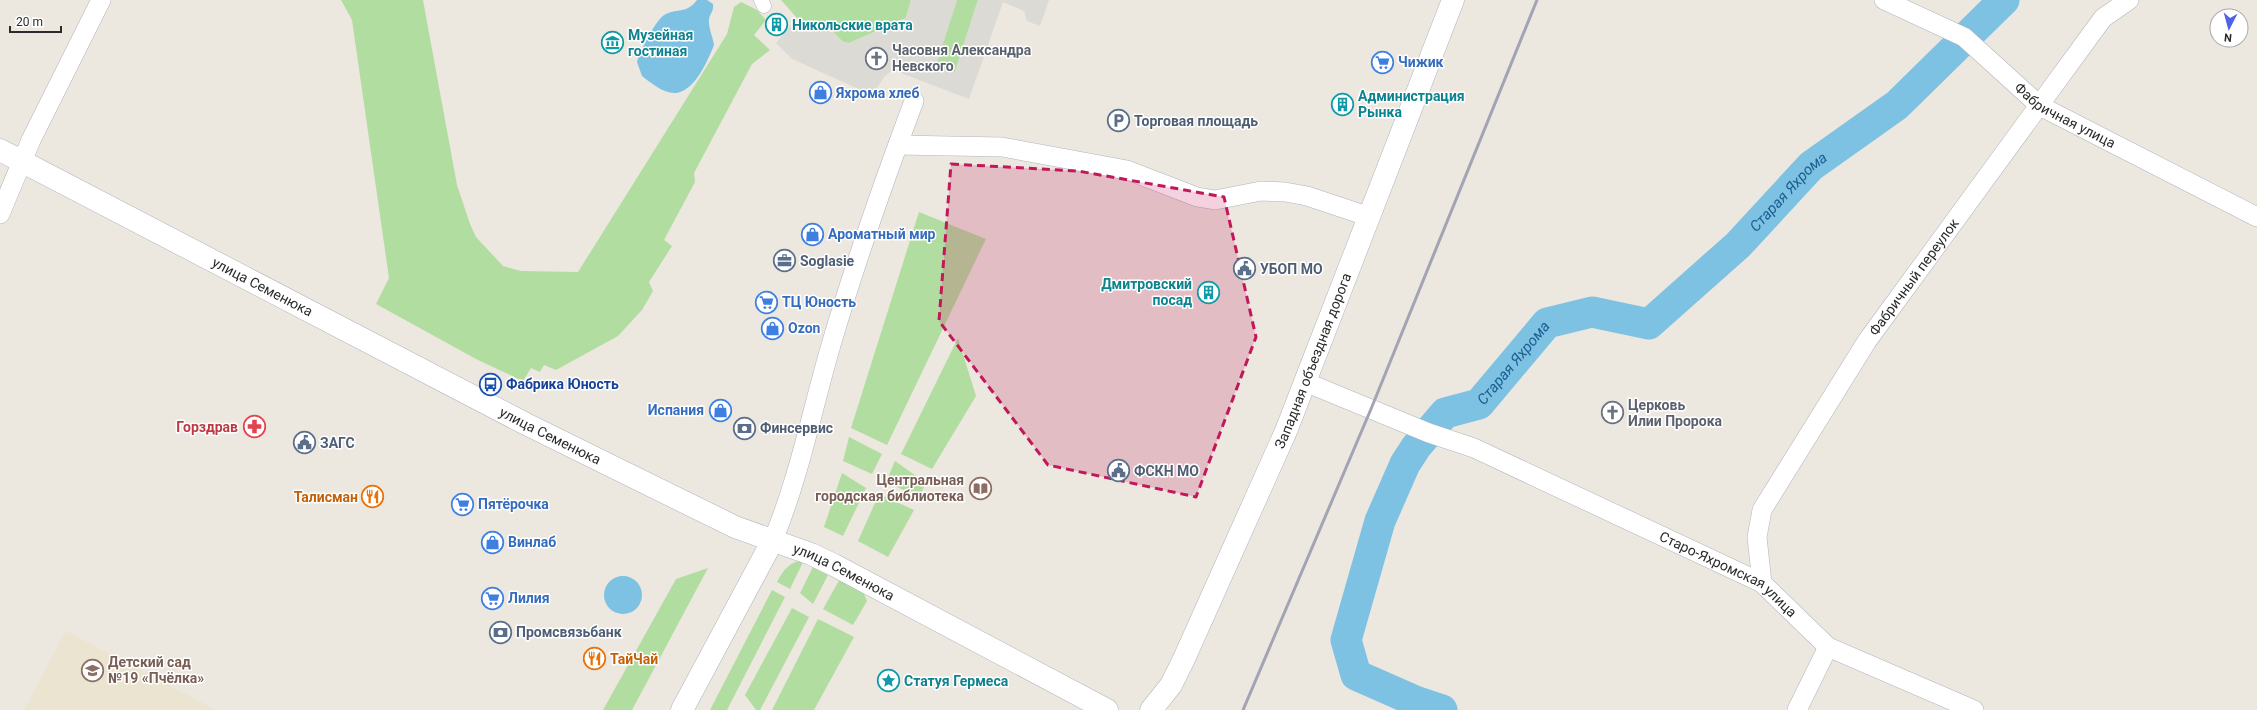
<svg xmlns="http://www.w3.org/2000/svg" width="2257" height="710" font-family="Roboto,sans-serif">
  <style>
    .education { fill: #ebe4d0 }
    .green { fill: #b2dda1 }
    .plaza { fill: #dcdad5 }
    .water { fill: #7dc1e3 }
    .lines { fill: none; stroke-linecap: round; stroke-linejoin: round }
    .river { stroke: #7dc1e3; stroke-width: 31 }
    .pedestrian-casing { stroke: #b2b4bd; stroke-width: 15 }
    .minor-casing { stroke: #b2b4bd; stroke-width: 20 }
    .secondary-casing { stroke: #b2b4bd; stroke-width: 23 }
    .pedestrian { stroke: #fff; stroke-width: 14 }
    .minor { stroke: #fff; stroke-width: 19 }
    .secondary { stroke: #fff; stroke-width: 22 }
    .rail { stroke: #a2a4b4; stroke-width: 3 }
    .marked { fill: #c2185b; fill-opacity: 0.2; stroke: #c2185b; stroke-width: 3; stroke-dasharray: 8 5; stroke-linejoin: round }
    .labels { text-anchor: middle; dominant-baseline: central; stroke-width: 3; stroke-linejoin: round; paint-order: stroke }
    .culture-label { font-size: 14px; font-weight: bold; fill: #0d838f; stroke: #fff; text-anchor: start }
    .worship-label { font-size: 14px; font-weight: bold; fill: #5b616d; stroke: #fff; text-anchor: start }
    .shop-label { font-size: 14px; font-weight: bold; fill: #366cbe; stroke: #fff; text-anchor: start }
    .street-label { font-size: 14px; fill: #2b2b2b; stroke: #fff }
    .service-label { font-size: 14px; font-weight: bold; fill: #4e5e75; stroke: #fff; text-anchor: start }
    .transit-label { font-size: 14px; font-weight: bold; fill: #164399; stroke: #fff; text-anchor: start }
    .health-label { font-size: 14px; font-weight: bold; fill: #be3a42; stroke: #fff; text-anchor: end }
    .education-label { font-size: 14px; font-weight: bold; fill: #785e54; stroke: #fff; text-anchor: end }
    .food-label { font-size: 14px; font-weight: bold; fill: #c56008; stroke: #fff; text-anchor: end }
    .water-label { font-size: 15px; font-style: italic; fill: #1b6090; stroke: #fff }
  </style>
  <rect width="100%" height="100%" fill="#ece7df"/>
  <path class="education" d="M66 631 216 710H24Z"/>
  <path class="green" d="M341 0H423L457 185 470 224 476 237 503 266 521 271 578 272 727 34 734 7 741 2 757 10 766 20 754 35 770 50 752 64 694 173 695 182 664 240 672 246 649 282 653 291 642 310 618 336 556 370 544 365 540 372 531 368 523 381 476 359 376 304 389 278 352 20Z
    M781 0H911L906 18 849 43 843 42 826 25 805 23 797 18Z
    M957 0H978L955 72 935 66Z
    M919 212 986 239 887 445 851 428Z
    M958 338 976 396 932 469 901 454Z
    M849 437 882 454 872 474 843 461Z
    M895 461 926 483 919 497 886 482Z
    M842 473 866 488 843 536 824 527Z
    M879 494 914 510 888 557 858 541Z
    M804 560 790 589 777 582C783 570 790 561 804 560Z
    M813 567 828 575 813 604 800 593Z
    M708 568 632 710H603L676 579Z
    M841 577 861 587 867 601 853 625 823 609Z
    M772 590 785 597 727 710H710Z
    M792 608 809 617 760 710H756L745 695Z
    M818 619 854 637 814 710H772Z"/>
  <path class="plaza" d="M911 0H957L936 66 955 72 978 0H1049L1040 26 1027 21 1024 11 1003 2 969 99 893 70 885 76 872 95 792 59 776 43 797 18 805 23 827 25 843 42 849 43 906 18Z"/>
  <path class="water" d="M697 0H707L713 4C714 11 710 13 709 19 708 27 713 37 714 45 708 60 695 91 676 93 664 94 651 83 642 76L637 62C640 52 656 18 666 14 679 8 686 14 697 0Z
    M604 595a19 19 0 1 1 38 0a19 19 0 1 1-38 0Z"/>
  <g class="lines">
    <path class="river" id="s1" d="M1442 710 1415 701 1356 675 1346 640 1380 521 1405 464 1416 447 1445 413 1479 404 1547 323 1592 312 1649 324 1738 245 1811 166 1897 105 2004 0"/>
    <defs>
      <path id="pedestrian" d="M761 0 764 6"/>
      <g id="minor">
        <path id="s2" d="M1884 0 1964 37 2040 106 2257 217"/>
        <path d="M898 145 1002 147 1127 170 1197 197 1215 200 1261 191 1285 192 1307 196 1370 217"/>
        <path d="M0 214 31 140 101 0"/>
        <path id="s3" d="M1305 382 1429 433 1474 448 1762 583 1828 647 1974 710"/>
        <path d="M773 540C799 478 812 410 831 345 855 263 884 181 914 101"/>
        <path id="s4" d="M1762 583 1757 537 1762 510 1867 341 2103 18 2129 0"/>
        <path d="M1797 710 1828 647"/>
      </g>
      <g id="secondary">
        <path id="s5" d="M0 150 526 424 735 527 811 554 834 565 1107 710"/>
        <path d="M682 710 773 540"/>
        <path id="s6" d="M1151 710 1171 685 1183 661 1286 431 1453 0"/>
      </g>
    </defs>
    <use href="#pedestrian" class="pedestrian-casing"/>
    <use href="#minor" class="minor-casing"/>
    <use href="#secondary" class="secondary-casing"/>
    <use href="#pedestrian" class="pedestrian"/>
    <use href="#minor" class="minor"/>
    <use href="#secondary" class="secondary"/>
    <path class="rail" d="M1243 710 1371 409 1537 0"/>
  </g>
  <path class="marked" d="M951 164 1078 171 1224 197 1256 337 1196 497 1048 465 939 321Z"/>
  <defs>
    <symbol id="building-ring" viewBox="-11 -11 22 22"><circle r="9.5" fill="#fff" stroke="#0f9aa8" stroke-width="1.5"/><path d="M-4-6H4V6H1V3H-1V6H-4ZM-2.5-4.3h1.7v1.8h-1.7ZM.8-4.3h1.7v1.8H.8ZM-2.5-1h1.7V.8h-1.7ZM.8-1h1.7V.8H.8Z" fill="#0f9aa8"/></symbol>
    <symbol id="museum-ring" viewBox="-11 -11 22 22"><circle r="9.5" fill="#fff" stroke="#0f9aa8" stroke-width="1.5"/><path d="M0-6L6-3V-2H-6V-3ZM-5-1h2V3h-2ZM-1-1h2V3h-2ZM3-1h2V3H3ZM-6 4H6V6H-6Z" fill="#0f9aa8"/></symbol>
    <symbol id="church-ring" viewBox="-11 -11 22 22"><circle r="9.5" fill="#fff" stroke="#6b7280" stroke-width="1.5"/><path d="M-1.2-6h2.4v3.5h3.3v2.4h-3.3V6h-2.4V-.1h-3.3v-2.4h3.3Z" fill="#6b7280"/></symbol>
    <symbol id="supermarket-ring" viewBox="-11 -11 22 22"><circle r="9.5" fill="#fff" stroke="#3f7fe0" stroke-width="1.5"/><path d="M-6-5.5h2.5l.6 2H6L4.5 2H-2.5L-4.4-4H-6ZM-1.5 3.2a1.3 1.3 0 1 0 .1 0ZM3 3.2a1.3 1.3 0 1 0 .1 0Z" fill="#3f7fe0"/></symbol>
    <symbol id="shop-ring" viewBox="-11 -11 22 22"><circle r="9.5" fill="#fff" stroke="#3f7fe0" stroke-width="1.5"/><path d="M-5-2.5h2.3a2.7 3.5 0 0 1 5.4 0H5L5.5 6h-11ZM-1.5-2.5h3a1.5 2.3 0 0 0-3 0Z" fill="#3f7fe0"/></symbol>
    <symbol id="parking-ring" viewBox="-11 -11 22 22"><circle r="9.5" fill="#fff" stroke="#5c6f8a" stroke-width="1.5"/><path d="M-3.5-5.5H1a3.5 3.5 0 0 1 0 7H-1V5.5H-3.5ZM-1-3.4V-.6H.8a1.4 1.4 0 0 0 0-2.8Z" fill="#5c6f8a"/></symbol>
    <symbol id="office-ring" viewBox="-11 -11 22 22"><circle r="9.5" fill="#fff" stroke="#5c6f8a" stroke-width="1.5"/><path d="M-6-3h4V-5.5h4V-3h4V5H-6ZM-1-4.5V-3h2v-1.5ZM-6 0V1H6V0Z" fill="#5c6f8a"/></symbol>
    <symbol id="civic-ring" viewBox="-11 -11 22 22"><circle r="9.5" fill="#fff" stroke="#5c6f8a" stroke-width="1.5"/><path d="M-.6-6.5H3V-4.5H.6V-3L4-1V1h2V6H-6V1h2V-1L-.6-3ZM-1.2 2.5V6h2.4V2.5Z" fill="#5c6f8a"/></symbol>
    <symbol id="bus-ring" viewBox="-11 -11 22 22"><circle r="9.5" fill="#fff" stroke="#1a4fb4" stroke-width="1.5"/><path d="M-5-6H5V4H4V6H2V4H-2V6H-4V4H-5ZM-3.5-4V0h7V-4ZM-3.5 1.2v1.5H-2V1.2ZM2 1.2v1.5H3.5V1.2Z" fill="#1a4fb4"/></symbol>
    <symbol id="pharmacy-ring" viewBox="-11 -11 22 22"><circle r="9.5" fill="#fff" stroke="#e0444e" stroke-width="1.5"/><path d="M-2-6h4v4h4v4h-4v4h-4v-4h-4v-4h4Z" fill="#e0444e"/></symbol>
    <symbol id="bank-ring" viewBox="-11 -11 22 22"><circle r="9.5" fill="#fff" stroke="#5c6f8a" stroke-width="1.5"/><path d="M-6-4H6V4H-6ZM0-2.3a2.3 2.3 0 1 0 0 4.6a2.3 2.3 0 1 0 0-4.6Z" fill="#5c6f8a"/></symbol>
    <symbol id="library-ring" viewBox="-11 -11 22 22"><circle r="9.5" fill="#fff" stroke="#8d6e63" stroke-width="1.5"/><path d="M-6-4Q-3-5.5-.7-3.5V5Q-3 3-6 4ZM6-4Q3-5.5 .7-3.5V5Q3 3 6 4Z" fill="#8d6e63"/></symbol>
    <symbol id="restaurant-ring" viewBox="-11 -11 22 22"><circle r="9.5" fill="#fff" stroke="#e8710a" stroke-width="1.5"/><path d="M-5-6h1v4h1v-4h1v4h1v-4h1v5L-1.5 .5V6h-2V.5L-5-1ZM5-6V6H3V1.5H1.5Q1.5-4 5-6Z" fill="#e8710a"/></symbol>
    <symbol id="school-ring" viewBox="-11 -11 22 22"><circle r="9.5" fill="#fff" stroke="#8d6e63" stroke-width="1.5"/><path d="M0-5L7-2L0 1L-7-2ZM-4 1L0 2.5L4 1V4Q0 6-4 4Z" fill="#8d6e63"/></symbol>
    <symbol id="sight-ring" viewBox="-11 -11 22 22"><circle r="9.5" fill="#fff" stroke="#0f9aa8" stroke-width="1.5"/><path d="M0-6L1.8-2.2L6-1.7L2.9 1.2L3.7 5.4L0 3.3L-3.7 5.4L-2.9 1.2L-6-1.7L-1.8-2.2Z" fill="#0f9aa8"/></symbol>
  </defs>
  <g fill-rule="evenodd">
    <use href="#building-ring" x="764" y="12" width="25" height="25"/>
    <use href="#museum-ring" x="600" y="30" width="25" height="25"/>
    <use href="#church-ring" x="864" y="46" width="25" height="25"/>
    <use href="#supermarket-ring" x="1370" y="50" width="25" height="25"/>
    <use href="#shop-ring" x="808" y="80" width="25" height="25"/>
    <use href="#building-ring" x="1330" y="92" width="25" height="25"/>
    <use href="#parking-ring" x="1106" y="108" width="25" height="25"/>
    <use href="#shop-ring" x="800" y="222" width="25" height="25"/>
    <use href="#office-ring" x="772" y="248" width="25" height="25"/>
    <use href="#civic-ring" x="1232" y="256" width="25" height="25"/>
    <use href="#building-ring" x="1196" y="280" width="25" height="25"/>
    <use href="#supermarket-ring" x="754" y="290" width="25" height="25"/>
    <use href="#shop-ring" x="760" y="316" width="25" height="25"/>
    <use href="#bus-ring" x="478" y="372" width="25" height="25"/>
    <use href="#shop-ring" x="708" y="398" width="25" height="25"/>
    <use href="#church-ring" x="1600" y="400" width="25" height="25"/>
    <use href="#pharmacy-ring" x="242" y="414" width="25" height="25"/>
    <use href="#bank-ring" x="732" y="416" width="25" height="25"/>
    <use href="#civic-ring" x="292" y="430" width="25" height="25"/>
    <use href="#civic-ring" x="1106" y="458" width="25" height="25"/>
    <use href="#library-ring" x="968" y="476" width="25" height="25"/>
    <use href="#restaurant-ring" x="360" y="484" width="25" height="25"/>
    <use href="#supermarket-ring" x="450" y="492" width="25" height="25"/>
    <use href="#shop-ring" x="480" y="530" width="25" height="25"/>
    <use href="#supermarket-ring" x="480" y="586" width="25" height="25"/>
    <use href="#bank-ring" x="488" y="620" width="25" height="25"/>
    <use href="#restaurant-ring" x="582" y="646" width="25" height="25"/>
    <use href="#school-ring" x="80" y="658" width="25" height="25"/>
    <use href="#sight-ring" x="876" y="668" width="25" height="25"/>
  </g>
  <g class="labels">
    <g class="culture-label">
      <text x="792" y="25">Никольские врата</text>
      <text x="628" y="35">Музейная<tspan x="628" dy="16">гостиная</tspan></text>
      <text x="1358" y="96">Администрация<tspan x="1358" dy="16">Рынка</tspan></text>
      <text x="1192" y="284" text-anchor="end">Дмитровский<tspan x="1192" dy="16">посад</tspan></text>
      <text x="904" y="681">Статуя Гермеса</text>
    </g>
    <g class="worship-label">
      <text x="892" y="50">Часовня Александра<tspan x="892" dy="16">Невского</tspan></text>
      <text x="1628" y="405">Церковь<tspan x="1628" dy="16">Илии Пророка</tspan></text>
    </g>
    <g class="shop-label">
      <text x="1398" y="62">Чижик</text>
      <text x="836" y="93">Яхрома хлеб</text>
      <text x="828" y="234">Ароматный мир</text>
      <text x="782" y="302">ТЦ Юность</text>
      <text x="788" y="328">Ozon</text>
      <text x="704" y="410" text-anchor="end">Испания</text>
      <text x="478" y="504">Пятёрочка</text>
      <text x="508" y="542">Винлаб</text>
      <text x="508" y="598">Лилия</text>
    </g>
    <g class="street-label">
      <text stroke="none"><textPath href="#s2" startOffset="217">Фабричная улица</textPath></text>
      <text stroke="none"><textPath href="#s4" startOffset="352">Фабричный переулок</textPath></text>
      <text stroke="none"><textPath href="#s5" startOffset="296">улица Семенюка</textPath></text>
      <text stroke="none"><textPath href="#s6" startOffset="386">Западная объездная дорога</textPath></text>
      <text stroke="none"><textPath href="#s5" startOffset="620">улица Семенюка</textPath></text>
      <text stroke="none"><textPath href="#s5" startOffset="944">улица Семенюка</textPath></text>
      <text stroke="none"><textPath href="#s3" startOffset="466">Старо-Яхромская улица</textPath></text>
    </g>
    <g class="service-label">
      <text x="1134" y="121">Торговая площадь</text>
      <text x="800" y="261">Soglasie</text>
      <text x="1260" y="269">УБОП МО</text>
      <text x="760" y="428">Финсервис</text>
      <text x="320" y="443">ЗАГС</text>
      <text x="1134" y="471">ФСКН МО</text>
      <text x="516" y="632">Промсвязьбанк</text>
    </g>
    <g class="transit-label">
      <text x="506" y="384">Фабрика Юность</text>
    </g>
    <g class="health-label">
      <text x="238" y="427">Горздрав</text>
    </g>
    <g class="education-label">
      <text x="964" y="480">Центральная<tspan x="964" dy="16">городская библиотека</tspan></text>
      <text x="108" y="662" text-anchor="start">Детский сад<tspan x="108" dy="16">№19 «Пчёлка»</tspan></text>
    </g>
    <g class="food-label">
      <text x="358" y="497">Талисман</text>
      <text x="610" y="659" text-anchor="start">ТайЧай</text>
    </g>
    <g class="water-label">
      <text stroke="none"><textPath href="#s1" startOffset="818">Старая Яхрома</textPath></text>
      <text stroke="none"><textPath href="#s1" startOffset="469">Старая Яхрома</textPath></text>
    </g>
  </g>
  <g transform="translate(2229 28) rotate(186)"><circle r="19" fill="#ffffff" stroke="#aaaaaa"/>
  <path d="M0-3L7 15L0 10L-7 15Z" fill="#5062e8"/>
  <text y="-6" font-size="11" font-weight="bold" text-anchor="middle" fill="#2b2b2b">N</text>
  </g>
  <path d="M10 26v6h51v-6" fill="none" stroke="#2b2b2b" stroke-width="2"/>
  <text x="16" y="26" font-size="12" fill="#2b2b2b" stroke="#ffffff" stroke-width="3" paint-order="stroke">20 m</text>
</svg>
